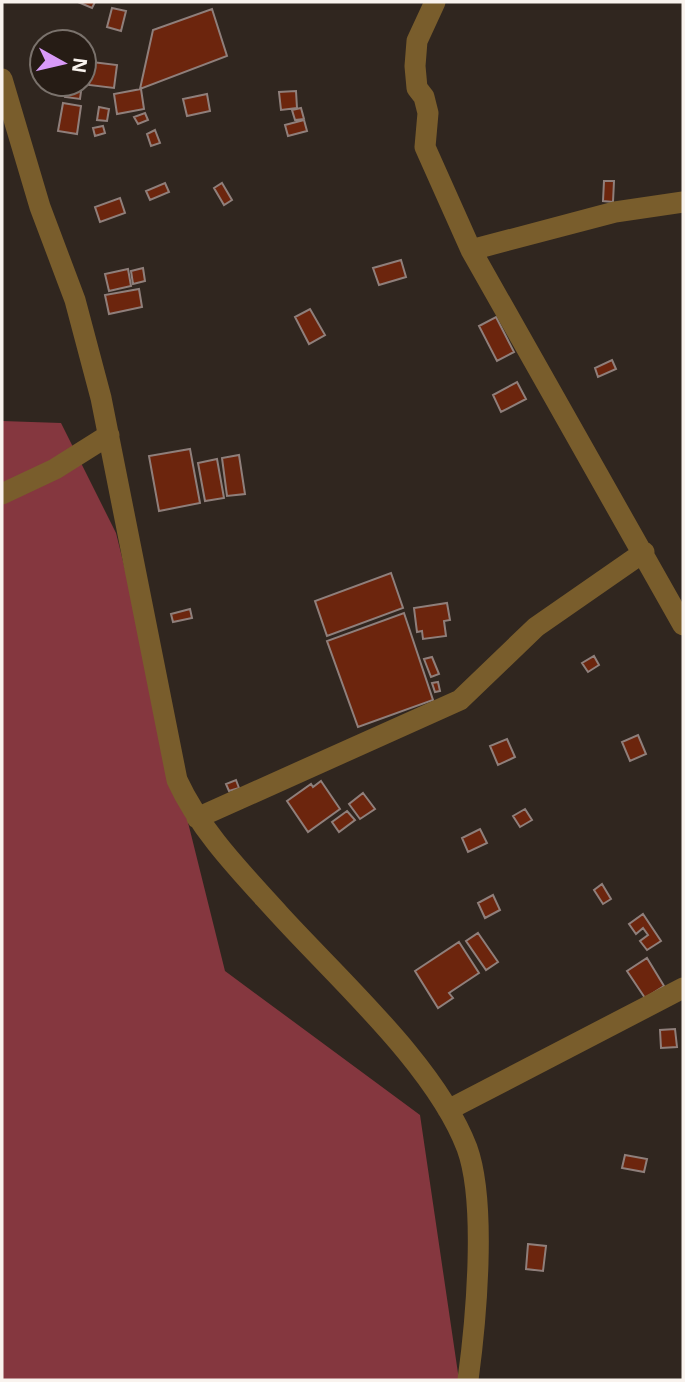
<svg xmlns="http://www.w3.org/2000/svg" width="685" height="1382" font-family="'Open Sans',sans-serif">
  <style>
    .forest { fill: #85373f }
    .building { fill: #6c250d; stroke: #8f7f7b; stroke-width: 2 }
    .lines { fill: none; stroke-linecap: round; stroke-linejoin: round }
    .minor { stroke: #795d2c; stroke-width: 21 }
  </style>
  <rect width="100%" height="100%" fill="#30261f"/>
  <path class="forest" d="M2 421 61 423 116 533 225 971 420 1115 459 1380H2Z"/>
  <path class="building" d="M78 2H95L92 8Z
    M112 8 126 11 121 31 107 27Z
    M212 9 227 56 140 89 153 30Z
    M92 62 117 65 114 88 89 85Z
    M67 84H82L80 99 65 97Z
    M141 89 144 109 117 114 114 94Z
    M296 91 297 108 281 110 279 92Z
    M207 94 210 111 187 116 183 99Z
    M63 103 81 106 77 134 58 131Z
    M99 107 109 109 107 121 97 120Z
    M301 108 304 119 295 120 292 110Z
    M145 113 148 120 138 124 134 117Z
    M304 120 307 131 288 136 285 125Z
    M103 126 105 133 95 136 93 128Z
    M155 130 160 143 151 146 147 134Z
    M604 181H614L613 202 603 201Z
    M165 183 169 192 150 200 146 191Z
    M222 183 232 200 224 205 214 188Z
    M120 198 125 213 100 222 95 207Z
    M401 260 406 277 379 285 373 268Z
    M143 268 145 281 133 284 131 271Z
    M128 269 131 286 109 291 105 274Z
    M139 289 142 307 109 314 105 295Z
    M310 309 325 335 309 344 295 317Z
    M496 317 514 352 497 361 479 326Z
    M612 360 616 369 598 377 595 368Z
    M517 382 526 399 501 412 493 395Z
    M190 449 200 503 159 511 149 456Z
    M239 455 245 494 227 496 222 458Z
    M217 459 224 498 205 501 198 463Z
    M391 573 403 608 327 636 315 601Z
    M447 603 450 620 444 621 446 636 423 639 422 631 417 632 414 608Z
    M190 609 192 618 173 622 171 614Z
    M404 613 433 700 358 727 327 641Z
    M594 656 599 665 588 672 582 663Z
    M432 657 439 674 431 677 424 659Z
    M438 682 440 691 435 692 432 683Z
    M638 735 646 754 630 761 622 742Z
    M507 739 515 757 498 765 490 746Z
    M236 780 239 788 229 791 226 784Z
    M321 781 340 809 308 832 287 801 311 784 313 787Z
    M363 793 375 809 360 819 349 804Z
    M525 809 532 820 520 827 513 816Z
    M347 811 355 820 339 832 332 822Z
    M480 829 487 843 468 852 462 838Z
    M602 884 611 899 603 904 594 890Z
    M493 895 500 910 485 918 478 903Z
    M643 914 661 941 647 950 640 941 648 935 643 928 636 934 629 924Z
    M478 933 498 962 486 970 466 941Z
    M459 942 479 973 449 993 453 998 438 1008 415 971Z
    M647 958 664 986 645 998 627 971Z
    M675 1029 677 1047 661 1048 660 1030Z
    M625 1155 647 1159 644 1172 622 1168Z
    M528 1244 546 1246 543 1271 526 1269Z"/>
  <g class="lines">
    <path class="minor" d="M435 2 417 41 415 66 417 88 424 97 428 113 425 147 471 250 683 625
      M2 79 40 207 75 300 101 398 177 780C201 832 241 872 279 914 339 980 436 1066 467 1148 487 1203 476 1321 468 1380
      M471 250 615 212 683 202
      M2 494 55 469 109 435
      M197 818 460 700 536 627 644 552
      M448 1110 683 988"/>
  </g>
  <rect width="685" height="1382" fill="none" stroke="#f9f3ee" stroke-width="7"/>
  <g transform="translate(63 63) rotate(98)"><circle r="33" fill="#261c15" stroke="#7a726c" stroke-width="2"/>
  <path d="M0-5L12 26L0 18L-12 26Z" fill="#d89af8"/>
  <text y="-10" font-size="19" font-weight="bold" text-anchor="middle" fill="#f9f3ee">N</text>
  </g>
</svg>
